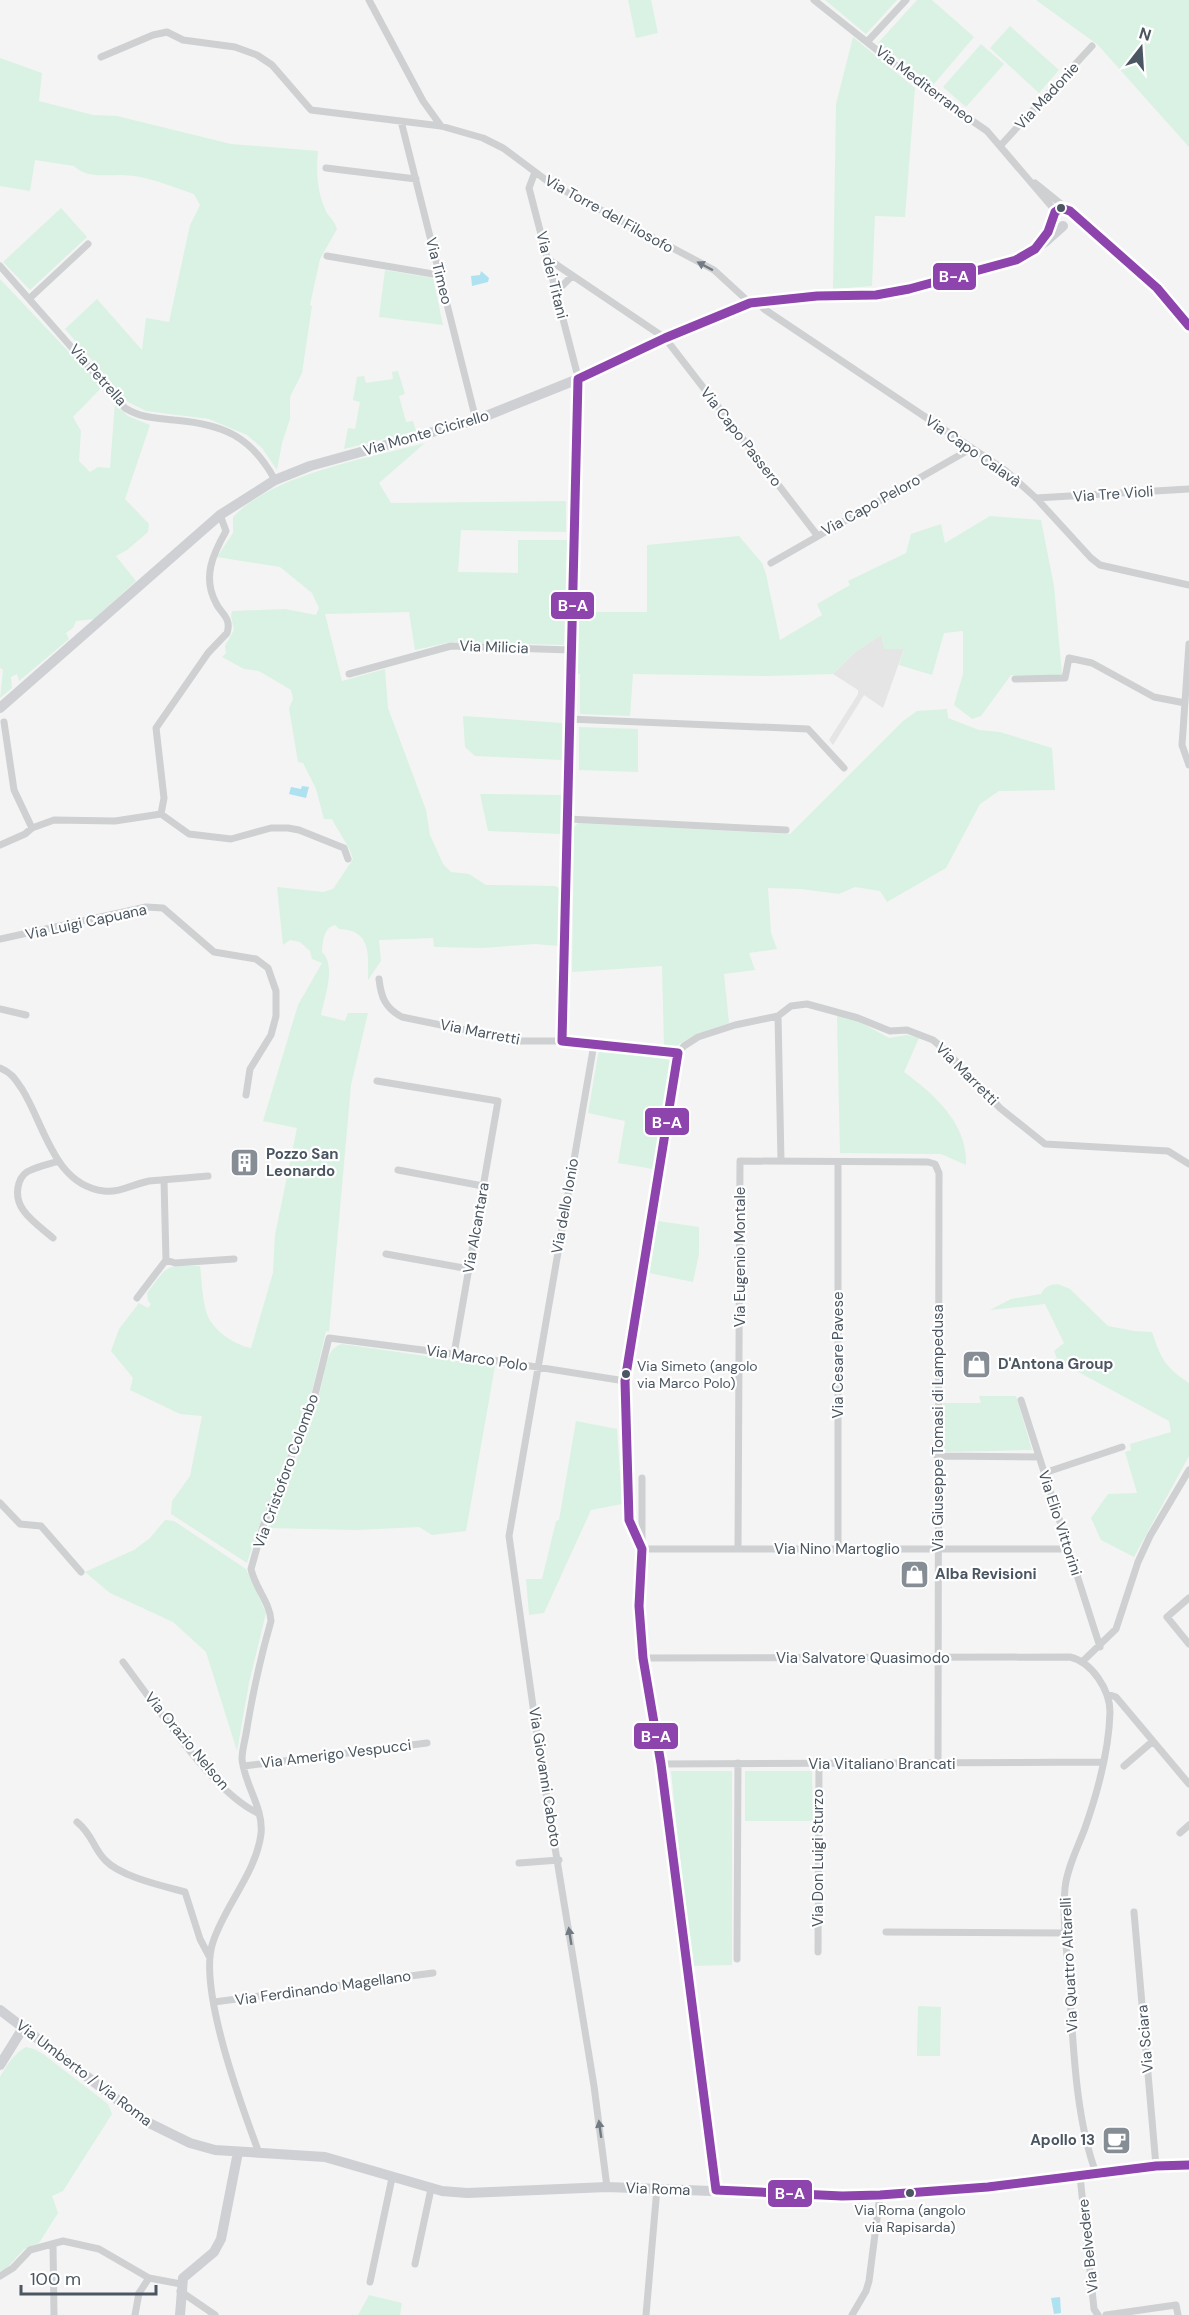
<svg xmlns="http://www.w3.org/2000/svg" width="1189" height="2315" font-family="'DM Sans',sans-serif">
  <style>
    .education { fill: #e6e5e6 }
    .green { fill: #d9f2e3 }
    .water { fill: #aee2f0 }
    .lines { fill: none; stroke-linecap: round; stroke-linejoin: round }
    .street { stroke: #ced0d2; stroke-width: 7 }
    .secondary { stroke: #ced0d4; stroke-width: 10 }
    .bus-1-casing { stroke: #fff; stroke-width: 14 }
    .bus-1 { stroke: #8e44ad; stroke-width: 9 }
    .oneway { fill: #727b83 }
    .bus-dot { fill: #4a5661; stroke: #fff; stroke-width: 2 }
    .labels { text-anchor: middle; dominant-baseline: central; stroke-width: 4.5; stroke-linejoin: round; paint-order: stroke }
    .bus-label { font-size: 14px; fill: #4a5661; stroke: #fff; text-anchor: start }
    .street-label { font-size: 15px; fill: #4a5661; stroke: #fff }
    .poi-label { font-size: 15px; font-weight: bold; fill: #4a5661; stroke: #fff; text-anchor: start }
    .line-badge { stroke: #fff; stroke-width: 2 }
    .badge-label { font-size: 16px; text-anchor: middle; font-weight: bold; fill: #fff }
  </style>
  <rect width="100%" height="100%" fill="#f4f4f4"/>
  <path class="education" d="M881 635 904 649 883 708 864 695 833 745 829 740 858 694V690L833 674 855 652Z"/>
  <path class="green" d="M628 0H651L658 33 636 38Z
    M825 0H897L866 34Z
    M917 0H932L974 37 933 85 878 43Z
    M1036 0H1189V147L1098 45Z
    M1010 26 1059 70 1039 93 990 48Z
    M853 37 915 88 905 217 875 216 872 286 833 289 836 104Z
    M981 44 1004 64 966 107 943 87Z
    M0 58 42 73 39 101 93 115 117 116 231 144 318 151C316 171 317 190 325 209 328 217 334 219 337 229L320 259 310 305 312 306 302 373 290 397V419L282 443 277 470 262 448 247 435 209 419 146 411 128 402 65 329 97 299 142 350 146 318 169 322 190 225 200 205 194 194C170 186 146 175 120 175 105 175 86 178 74 166L35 160 30 191 0 186Z
    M61 208 87 237 30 290 3 262Z
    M385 270 433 278 443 325 379 317Z
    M0 279 102 387 73 417 81 431 79 461 90 472 98 467 110 468 115 403 128 416 150 425 125 499 149 524 148 532 127 550 116 556 136 581 94 619 76 621 73 628 66 633 69 639 19 681 17 674 11 677 12 688 0 698 3 670 0 668Z
    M398 371 405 394 399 396 406 422 413 421 416 431 344 449 348 428 355 429 360 402 353 400 357 377 364 376 366 383 393 379 392 372Z
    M425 443 379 483 391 503 566 501V532L461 530 458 572 518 573V540H567L564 645 451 642 415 650 409 612 325 614 342 681 385 669 388 708 426 810 430 835 443 864 451 872 469 874 486 885 555 886 561 889 558 946 535 944 482 948 434 947 433 938 379 940 381 961 368 980C368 955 372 930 339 929L335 925C323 928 323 942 322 952 337 966 324 998 321 1015L345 1021 348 1013H368L351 1085 329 1332 326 1331 309 1404 260 1523 247 1563 171 1514 172 1501 190 1476 202 1416 180 1414 130 1390 133 1378 111 1351 119 1329 139 1303 148 1308 151 1304 148 1301 147 1293C170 1264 162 1266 200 1266 202 1281 202 1300 207 1314 213 1331 235 1345 251 1348L273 1273 275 1235 297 1128 263 1121 298 1005 322 963 312 959 310 951 300 942 290 940 283 945 277 887 323 892 333 889 353 859C349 845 339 833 332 819H324L316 789 303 763 298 762 289 708 293 699 291 690 259 671 244 669 222 657 226 653 225 646 234 630 231 616 232 611 285 609 316 615 319 608 312 593 280 567 217 557 233 533V517C273 474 369 458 425 443Z
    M990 516 1041 520 1054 586 1062 675H1011L981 716 972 719 954 705 963 674V631L944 633 932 675 899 665 904 649H884L881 635 855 652 833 674 767 676 633 674 630 716 580 714V674H577L578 612H647V545L739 536 762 563 766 574 780 640 822 615 817 604 850 585 848 581 906 553 911 534 941 524 945 543Z
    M947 709 948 718 979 730 1000 732 1052 748 1055 790 999 791 980 804 946 868 887 902 880 891 855 887 839 894 801 889 768 888 771 933 777 949 749 953 755 970 724 974 729 1023 696 1034 673 1048 664 1047 662 966 572 972 574 827 578 823 790 834 903 721 917 711Z
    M463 716 562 723 563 760 475 756 465 747Z
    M579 727 638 729V772L579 770Z
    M480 794 562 795V834L488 831Z
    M837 1015 858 1021 889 1038 907 1035 919 1038 904 1072C934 1094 968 1124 966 1165L941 1154 840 1153Z
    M599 1049 671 1060 653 1169 618 1163 625 1121 588 1113Z
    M658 1221 699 1227V1254L693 1282 649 1273Z
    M1058 1284 1070 1289 1108 1326 1134 1331 1152 1332C1161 1359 1165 1367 1189 1383V1456L1134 1557 1101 1540 1091 1518 1108 1494 1137 1493 1125 1452 1131 1450 1130 1444 1171 1432 1169 1421 1058 1361 1054 1351 1064 1343 1045 1304 990 1310 1011 1299 1041 1294C1045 1286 1049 1285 1058 1284Z
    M342 1344 495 1366 466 1531 432 1535 419 1527 356 1530 268 1528C288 1478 313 1427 324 1374 327 1362 328 1348 342 1344Z
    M979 1396H1016L1032 1450 946 1452 944 1449 943 1403H981Z
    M576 1421 617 1429 622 1504 591 1510 544 1613 529 1615 526 1579H542L556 1521 559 1520Z
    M165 1520 174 1521 246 1569 266 1613 249 1683 237 1751 206 1652 173 1622 110 1593 85 1572 134 1550 150 1538Z
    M671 1771H732V1965L691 1966Z
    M745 1771H812L813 1821H745Z
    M918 2006 941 2007 940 2056H917Z
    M26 2047 34 2049 43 2054 108 2104 112 2114 63 2191 52 2196 58 2213 39 2243 24 2249 6 2269 0 2271V2077C7 2065 13 2054 26 2047Z
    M369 2295 402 2303 400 2315H358Z"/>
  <path class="water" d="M481 271 489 278 488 282 472 286 471 276 480 275Z
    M302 786 309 787 306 798 289 794 291 787 301 789Z
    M1060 2297 1061 2313 1054 2314 1051 2298Z"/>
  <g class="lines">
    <path class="street" d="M369 0 423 101 441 126
      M814 0 926 89 987 131 1052 207 1054 215
      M867 42 906 0
      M101 57 153 35 167 32 183 40 235 47 257 55 272 65 311 110 441 126 483 138 503 148 550 183 714 270 750 303
      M401 121 476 420
      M1001 145 1092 46
      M326 168 416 179
      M535 172 529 188 577 373 562 1041
      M1035 183 1066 208
      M327 256 439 275
      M548 259 665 338 817 535
      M0 266 125 408C141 418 156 418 174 420 223 424 251 436 275 480
      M556 292 572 276
      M30 298 88 244
      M758 302 764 309 1006 471 1036 498 1091 558 1100 565 1189 585
      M1036 498 1189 489
      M771 563 972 448
      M1189 644 1182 745 1189 765
      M349 674 451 646 571 650
      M1015 679 1065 678 1069 658 1092 663 1154 697 1185 703
      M569 719 808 729 844 768
      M4 722 14 790 32 828 54 820 115 821 161 814 189 834 231 839 271 828H288L299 830 344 848 348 859
      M161 814 164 798 156 728 208 653 227 633C232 618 221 614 216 603 202 577 213 554 226 531L220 515
      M568 819 786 830
      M0 845 25 834 32 828
      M0 939 146 907 163 908 214 952 256 959 268 968 276 991V1016L271 1035 250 1069 246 1095
      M379 979C381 997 385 1008 402 1017L519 1041H562L665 1054 678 1053 684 1046 698 1037 735 1025 778 1016 791 1006 807 1004 858 1018 890 1031 907 1030 933 1040 946 1051 1000 1108 1045 1144 1168 1151 1189 1164
      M0 1009 26 1015
      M778 1016 781 1161
      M594 1044 509 1536 540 1756 594 2086 607 2187
      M678 1053 625 1381 629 1520 642 1549 639 1606 643 1658 661 1764 716 2190
      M0 1068C12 1073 15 1079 22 1089 45 1126 54 1185 104 1191 119 1193 134 1184 149 1181 168 1179 188 1178 208 1176
      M377 1081 498 1101 454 1354
      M838 1162V1549
      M398 1170 483 1186
      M53 1238C36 1223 11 1209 19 1183 21 1177 25 1172 31 1170 40 1166 50 1164 58 1161
      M386 1254 469 1269
      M166 1260 175 1263 234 1259
      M137 1298 166 1260 164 1180
      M1021 1400 1100 1647
      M937 1456 1039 1457
      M1044 1473 1122 1447
      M642 1478V1549H1068
      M0 1503 20 1524 41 1526 81 1572
      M738 1549 740 1161 928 1162 935 1164 939 1173 938 1764
      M1189 1598 1167 1617 1189 1644
      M643 1658 1070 1657C1092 1662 1110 1690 1110 1712 1109 1751 1098 1791 1085 1828 1078 1847 1067 1868 1065 1888 1062 1918 1067 1950 1069 1980 1073 2040 1075 2117 1096 2173
      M123 1662C154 1703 213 1793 258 1813
      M1082 1662 1116 1629 1138 1562 1150 1536 1189 1470
      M1107 1694 1116 1697 1189 1784
      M661 1764 1103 1762
      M244 1766 427 1743
      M1124 1766 1153 1741
      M77 1822C93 1835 93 1848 105 1860 121 1877 163 1886 185 1892L200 1939 209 1956
      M1180 1833 1189 1825
      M519 1863 559 1860
      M1134 1912 1156 2166
      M886 1932 1065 1933
      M818 1952 819 1763
      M737 1959 738 1763
      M214 2002 433 1973
      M259 2153C242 2107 197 1987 213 1942 225 1905 256 1873 261 1834 264 1808 244 1784 242 1759 242 1749 246 1737 247 1728 253 1691 261 1656 271 1621 270 1602 255 1588 251 1569L263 1526 313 1403 329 1338 454 1354 625 1381
      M1080 2176 1094 2309 1098 2315
      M53 2244 54 2315
      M415 2264 431 2189
      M0 2276 13 2268 30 2250 63 2241 99 2249 149 2278 181 2284
      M370 2282 392 2178
      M180 2291 215 2315
      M135 2315 139 2293 149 2278
      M646 2315 657 2188
      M852 2315 866 2291 869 2281 880 2195
      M1106 2315 1176 2305 1178 2315"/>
    <path class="secondary" d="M1043 239C1050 230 1051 214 1061 208L1067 209 1157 288 1189 326
      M0 708 220 515 275 480 310 466 476 420 578 379 665 338 750 303 817 296 876 295 909 289 1016 260 1045 242 1063 226
      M0 2010 145 2121 190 2143 215 2150 325 2157 442 2191 467 2193 607 2187 842 2196 988 2187 1156 2166 1189 2165
      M0 2065 23 2028
      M180 2315 183 2278 214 2252 221 2239 238 2152"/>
    <defs>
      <path id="bus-1" d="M1189 326 1157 288 1070 211 1061 208 1055 212 1048 232 1035 249 1016 260 909 289 876 295 817 296 750 303 665 338 578 379 562 1041 678 1053 625 1381 629 1520 642 1549 639 1606 643 1658 661 1764 716 2190 842 2196 880 2195 988 2187 1156 2166 1189 2165"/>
    </defs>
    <use href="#bus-1" class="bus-1-casing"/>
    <use href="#bus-1" class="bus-1"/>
  </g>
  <defs><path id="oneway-solid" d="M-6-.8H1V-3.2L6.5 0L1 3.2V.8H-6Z" transform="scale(1.5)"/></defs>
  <g class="oneway">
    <use href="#oneway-solid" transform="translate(705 266) rotate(-152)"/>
    <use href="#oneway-solid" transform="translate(570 1936) rotate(-99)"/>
    <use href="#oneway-solid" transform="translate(600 2129) rotate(-98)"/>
  </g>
  <defs>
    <symbol id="building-square" viewBox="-11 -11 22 22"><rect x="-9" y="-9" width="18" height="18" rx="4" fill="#868d94" stroke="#fff"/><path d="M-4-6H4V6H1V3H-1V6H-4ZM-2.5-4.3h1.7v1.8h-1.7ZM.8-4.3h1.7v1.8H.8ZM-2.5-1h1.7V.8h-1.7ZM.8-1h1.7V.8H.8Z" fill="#fff"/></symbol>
    <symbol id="shop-square" viewBox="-11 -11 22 22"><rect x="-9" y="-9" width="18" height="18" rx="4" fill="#868d94" stroke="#fff"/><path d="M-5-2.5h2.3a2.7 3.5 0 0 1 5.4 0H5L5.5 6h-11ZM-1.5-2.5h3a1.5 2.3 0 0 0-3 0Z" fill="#fff"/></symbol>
    <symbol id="cafe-square" viewBox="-11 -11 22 22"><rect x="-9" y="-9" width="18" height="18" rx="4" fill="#868d94" stroke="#fff"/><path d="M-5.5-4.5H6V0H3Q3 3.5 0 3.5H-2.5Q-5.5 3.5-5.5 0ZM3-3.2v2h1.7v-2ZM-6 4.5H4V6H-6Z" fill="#fff"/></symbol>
  </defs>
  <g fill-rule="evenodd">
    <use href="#building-square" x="228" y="1146" width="33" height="33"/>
    <use href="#shop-square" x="960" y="1348" width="33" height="33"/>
    <use href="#shop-square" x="898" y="1558" width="33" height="33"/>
    <use href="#cafe-square" x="1100" y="2124" width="33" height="33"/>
  </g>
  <g class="bus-dot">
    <circle cx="1061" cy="208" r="5"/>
    <circle cx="626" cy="1374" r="5"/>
    <circle cx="910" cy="2193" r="5"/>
  </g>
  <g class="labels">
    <g class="bus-label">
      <text x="637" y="1366">Via Simeto (angolo<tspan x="637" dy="17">via Marco Polo)</tspan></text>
      <text x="910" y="2210" text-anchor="middle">Via Roma (angolo<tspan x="910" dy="17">via Rapisarda)</tspan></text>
    </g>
    <g class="street-label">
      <text transform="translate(925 85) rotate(37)">Via Mediterraneo</text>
      <text transform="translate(1047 96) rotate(-47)">Via Madonie</text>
      <text transform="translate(609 214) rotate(29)">Via Torre del Filosofo</text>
      <text transform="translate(439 271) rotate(76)">Via Timeo</text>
      <text transform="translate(552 275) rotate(76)">Via dei Titani</text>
      <text transform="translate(98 375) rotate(48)">Via Petrella</text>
      <text transform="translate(426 433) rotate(-16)">Via Monte Cicirello</text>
      <text transform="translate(741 437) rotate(52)">Via Capo Passero</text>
      <text transform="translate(973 451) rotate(35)">Via Capo Calavà</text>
      <text transform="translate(1113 494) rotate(-4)">Via Tre Violi</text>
      <text transform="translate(871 505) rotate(-29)">Via Capo Peloro</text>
      <text transform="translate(494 647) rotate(2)">Via Milicia</text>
      <text transform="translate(86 922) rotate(-12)">Via Luigi Capuana</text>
      <text transform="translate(480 1032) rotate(11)">Via Marretti</text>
      <text transform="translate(967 1074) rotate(45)">Via Marretti</text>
      <text transform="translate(565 1206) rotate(-80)">Via dello Ionio</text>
      <text transform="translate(476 1228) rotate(-80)">Via Alcantara</text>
      <text transform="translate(740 1257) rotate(-90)">Via Eugenio Montale</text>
      <text transform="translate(838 1355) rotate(-90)">Via Cesare Pavese</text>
      <text transform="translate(477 1358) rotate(9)">Via Marco Polo</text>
      <text transform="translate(938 1428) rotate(-90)">Via Giuseppe Tomasi di Lampedusa</text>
      <text transform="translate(286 1471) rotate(-70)">Via Cristoforo Colombo</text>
      <text transform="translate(1060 1523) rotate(72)">Via Elio Vittorini</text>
      <text x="837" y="1549">Via Nino Martoglio</text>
      <text x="863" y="1658">Via Salvatore Quasimodo</text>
      <text transform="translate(187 1741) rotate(50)">Via Orazio Nelson</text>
      <text transform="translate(336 1754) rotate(-7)">Via Amerigo Vespucci</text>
      <text x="882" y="1764">Via Vitaliano Brancati</text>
      <text transform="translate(545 1777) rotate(81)">Via Giovanni Caboto</text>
      <text transform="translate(818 1858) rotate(-90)">Via Don Luigi Sturzo</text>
      <text transform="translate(1069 1965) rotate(-93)">Via Quattro Altarelli</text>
      <text transform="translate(323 1988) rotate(-8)">Via Ferdinando Magellano</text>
      <text transform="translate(1145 2039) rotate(-95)">Via Sciara</text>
      <text transform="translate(84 2073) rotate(37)">Via Umberto / Via Roma</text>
      <text transform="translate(658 2189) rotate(2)">Via Roma</text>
      <text transform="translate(1088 2246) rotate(-96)">Via Belvedere</text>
    </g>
    <g class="poi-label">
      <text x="266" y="1154">Pozzo San<tspan x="266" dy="17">Leonardo</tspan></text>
      <text x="998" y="1364">D'Antona Group</text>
      <text x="935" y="1574">Alba Revisioni</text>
      <text x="1095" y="2140" text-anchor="end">Apollo 13</text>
    </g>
  </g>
  <g class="line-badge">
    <rect x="932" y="262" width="45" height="29" rx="6" fill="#8e44ad"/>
    <rect x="550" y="591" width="45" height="29" rx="6" fill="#8e44ad"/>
    <rect x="644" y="1107" width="46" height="29" rx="6" fill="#8e44ad"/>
    <rect x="633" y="1722" width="46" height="28" rx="6" fill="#8e44ad"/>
    <rect x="767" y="2179" width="46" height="29" rx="6" fill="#8e44ad"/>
  </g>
  <g class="badge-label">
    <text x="954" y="282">B-A</text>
    <text x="573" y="611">B-A</text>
    <text x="667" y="1128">B-A</text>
    <text x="656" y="1742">B-A</text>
    <text x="790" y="2199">B-A</text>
  </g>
  <g transform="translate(1141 48) rotate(17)" stroke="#ffffff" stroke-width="4.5" paint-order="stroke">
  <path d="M0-4.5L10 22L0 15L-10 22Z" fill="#4a5661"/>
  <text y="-9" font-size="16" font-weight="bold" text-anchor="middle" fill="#4a5661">N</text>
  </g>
  <path d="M21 2285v9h135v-9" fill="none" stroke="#4a5661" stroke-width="3"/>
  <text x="30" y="2285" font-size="18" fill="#4a5661" stroke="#ffffff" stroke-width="4.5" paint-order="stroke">100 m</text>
</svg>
